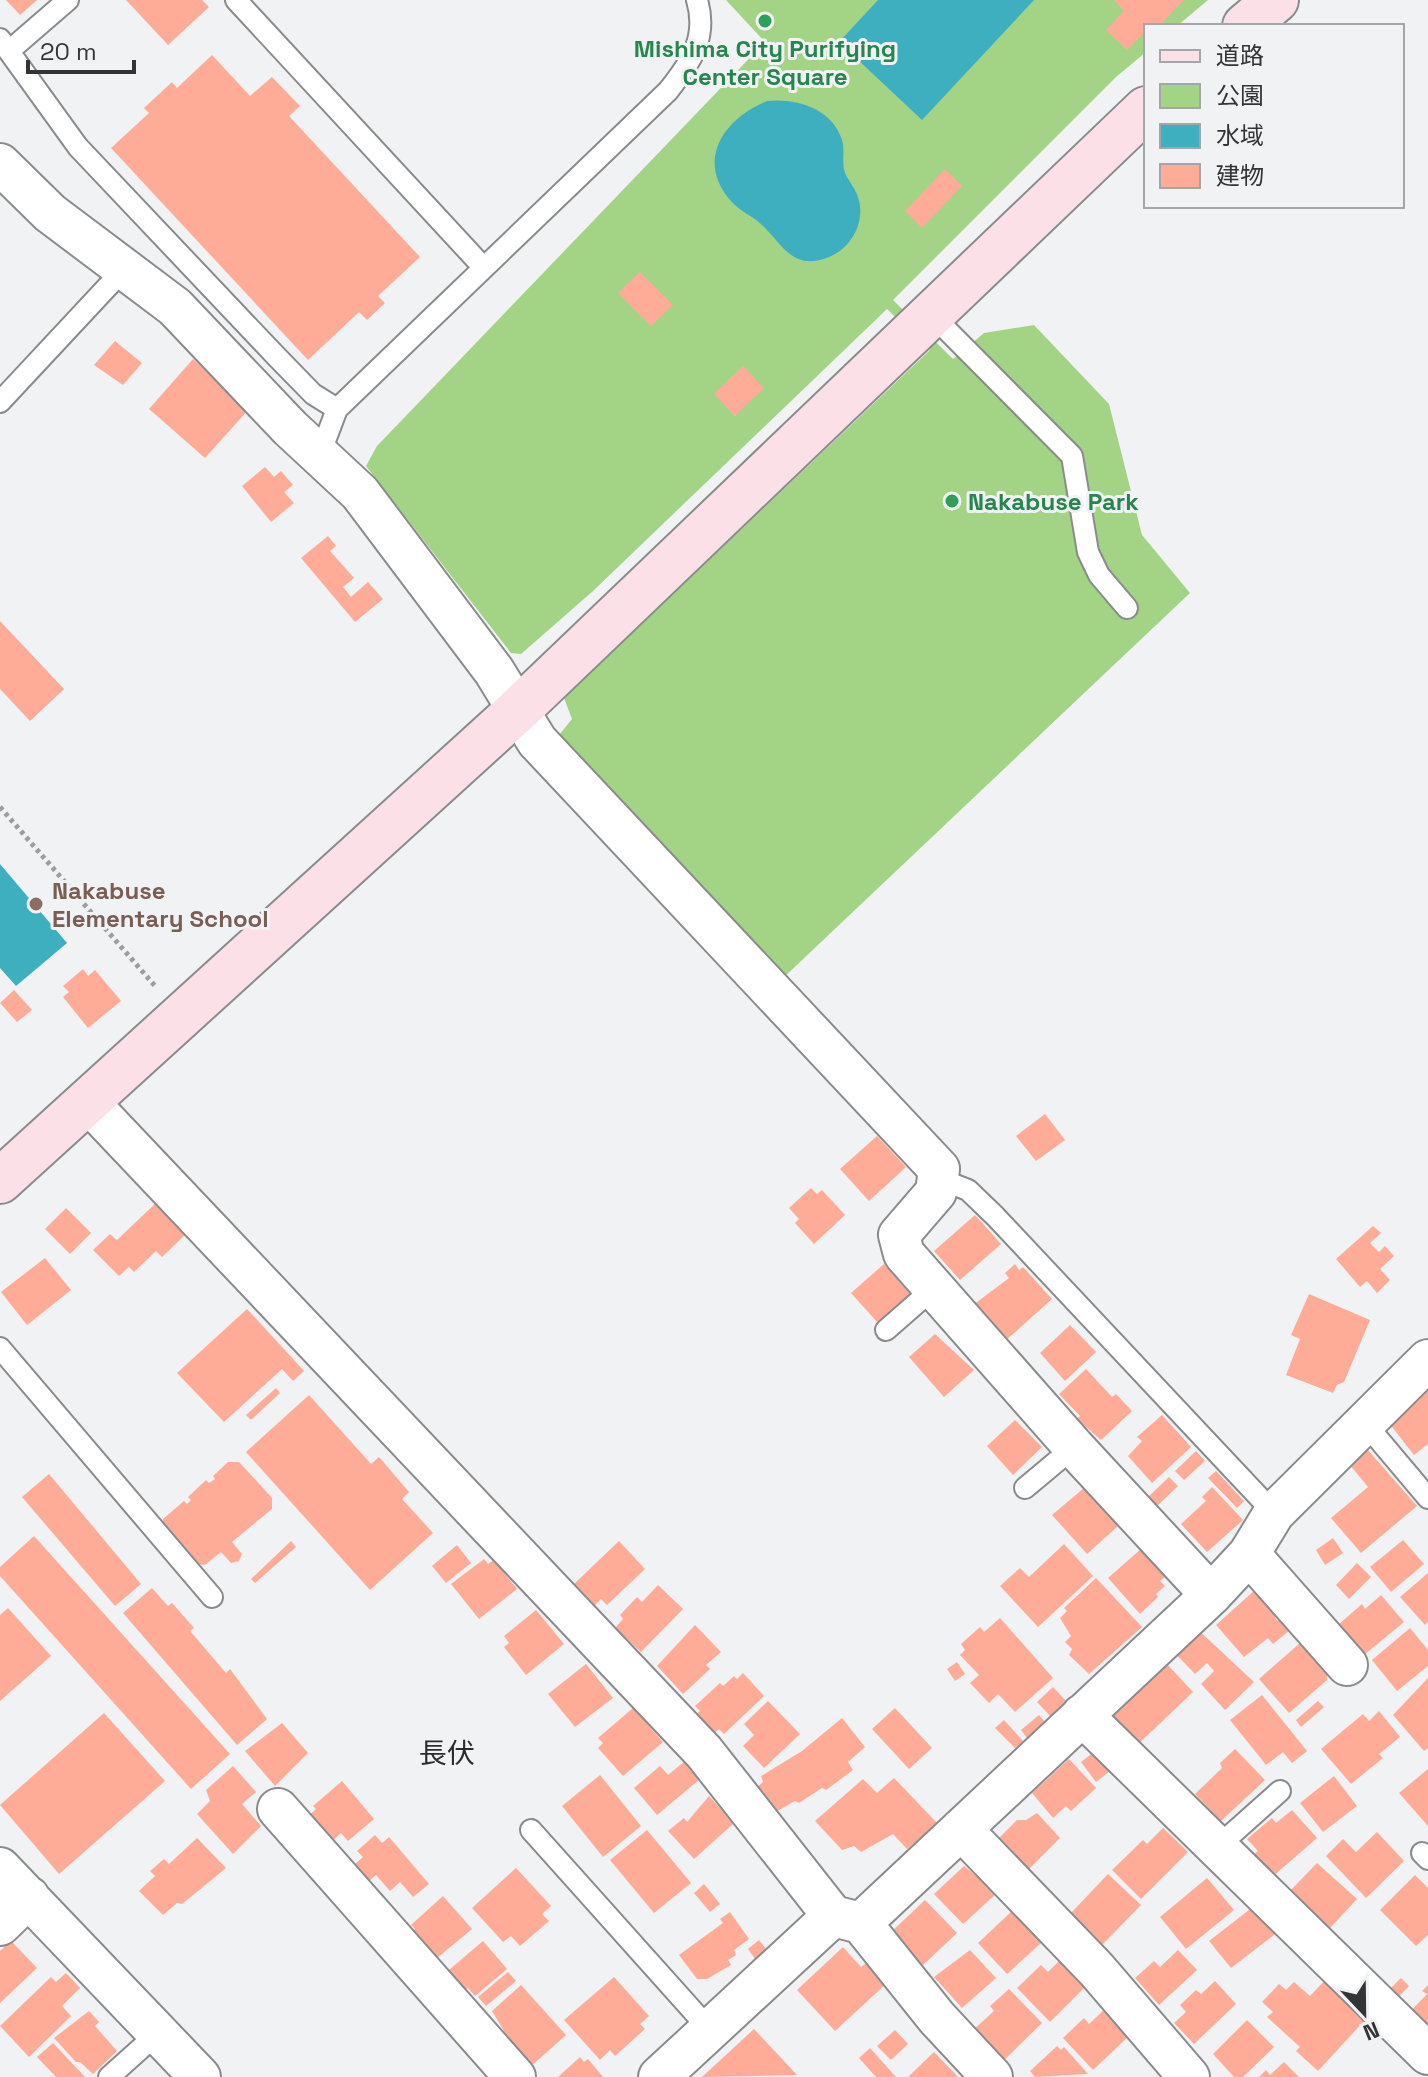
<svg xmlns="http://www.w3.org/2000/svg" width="1428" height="2077" font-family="'Space Grotesk','Noto Sans JP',sans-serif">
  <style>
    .green { fill: #a3d385 }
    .water { fill: #3eafbf }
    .building { fill: #feac97 }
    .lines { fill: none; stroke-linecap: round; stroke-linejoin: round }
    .lane-casing { stroke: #898b8c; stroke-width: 24 }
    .street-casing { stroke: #898b8c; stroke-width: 44 }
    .secondary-casing { stroke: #898b8c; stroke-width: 48 }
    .path { stroke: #9c9d9f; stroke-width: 5; stroke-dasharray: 4 4; stroke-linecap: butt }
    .lane { stroke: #fff; stroke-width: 20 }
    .street { stroke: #fff; stroke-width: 40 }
    .secondary { stroke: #fbe0e7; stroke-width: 44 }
    .leisure-dot { fill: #2e9e5b; stroke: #f1f2f4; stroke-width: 3 }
    .education-dot { fill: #8d6e63; stroke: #f1f2f4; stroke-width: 3 }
    .labels { text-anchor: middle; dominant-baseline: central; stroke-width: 6; stroke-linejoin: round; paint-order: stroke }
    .leisure-label { font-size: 24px; font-weight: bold; fill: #27864d; stroke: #f1f2f4 }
    .education-label { font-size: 24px; font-weight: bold; fill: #785e54; stroke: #f1f2f4; text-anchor: start }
    .quarter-label { font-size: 28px; fill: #2a2b2c; stroke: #f1f2f4 }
  </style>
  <rect width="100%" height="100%" fill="#f1f2f4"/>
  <path class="green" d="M726 0H1208L1177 26H1146V52L1116 77 893 300 953 359 984 333 1034 325 1109 404 1142 535 1190 593 782 979 555 740 572 719 564 698 930 350 887 309 593 591 521 654 511 653 366 466 377 446 765 42Z"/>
  <path class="water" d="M878 0H1034L922 120 839 42Z
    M767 101C796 98 832 108 842 140 845 149 842 160 844 170 847 180 855 187 858 197 866 221 852 248 829 257 794 271 784 247 764 227 754 216 740 212 730 200 695 159 725 118 767 101Z
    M0 864 67 943 16 986 0 968Z"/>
  <path class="building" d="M6 0H37L20 15Z
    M126 0H202L209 7 168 45Z
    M1114 0H1184L1159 26H1146V31L1127 50 1106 30 1124 11Z
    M212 55 250 96 272 77 300 106 289 116 420 257 378 296 385 303 367 320 359 312 308 360 111 148 149 113 144 108 172 82 177 88Z
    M945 169 962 186 922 228 905 211Z
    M640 272 673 305 651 326 618 293Z
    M115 341 142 363 123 385 94 365Z
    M193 359 249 409 205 458 149 409Z
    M743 366 764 388 735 416 714 394Z
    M265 467 274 477 281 471 293 485 284 492 294 503 271 522 242 486Z
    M328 536 336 546 330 551 354 578 343 587 351 597 368 582 383 599 355 622 301 558Z
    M0 621 64 689 30 721 0 689Z
    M83 969 88 976 95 970 121 1001 88 1028 63 997 69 992 63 986Z
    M14 990 32 1010 17 1022 0 1003Z
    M1045 1114 1065 1140 1036 1161 1016 1136Z
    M877 1136 906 1167 869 1201 840 1169Z
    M811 1188 817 1194 822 1190 845 1215 814 1244 795 1223 799 1219 789 1208Z
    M158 1201 188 1232 162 1257 156 1251 134 1272 129 1267 119 1276 93 1250 110 1234 117 1240Z
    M66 1208 91 1233 70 1254 45 1229Z
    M975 1215 1001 1244 960 1280 934 1251Z
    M1373 1226 1381 1233 1370 1243 1379 1252 1385 1246 1394 1256 1380 1269 1390 1280 1377 1293 1367 1281 1360 1287 1336 1259Z
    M45 1258 71 1290 27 1325 1 1292Z
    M884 1264 910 1294 878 1323 851 1293Z
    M1015 1264 1019 1270 1023 1267 1052 1299 1005 1341 973 1305 1009 1278 1005 1273Z
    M1309 1294 1370 1320 1344 1382 1337 1385 1333 1393 1286 1375 1300 1339 1291 1335Z
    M247 1309 304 1371 293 1381 282 1369 224 1422 177 1373Z
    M1070 1325 1096 1352 1065 1381 1040 1353Z
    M935 1334 974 1370 944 1397 909 1357Z
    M1086 1369 1112 1397 1116 1394 1132 1411 1101 1440 1077 1419 1080 1416 1059 1394Z
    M276 1388 280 1393 251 1420 246 1415Z
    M1428 1391V1444L1414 1455 1389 1423Z
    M309 1395 371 1464 379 1457 409 1492 402 1499 433 1533 370 1590 246 1452Z
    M1162 1415 1191 1447 1152 1483 1128 1456 1142 1441 1137 1437Z
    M1015 1420 1042 1447 1013 1475 987 1446Z
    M1367 1449 1417 1506 1361 1553 1331 1518 1368 1487 1349 1464Z
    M1196 1451 1205 1461 1184 1480 1175 1471Z
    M228 1462H239L272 1498V1509L232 1542 242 1554 239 1561 231 1563 221 1552 205 1565 196 1564 163 1529V1519L184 1501 187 1504 191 1500 188 1497 206 1480 209 1483 215 1479 213 1476Z
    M1216 1471 1244 1501 1237 1508 1208 1478Z
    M49 1474 141 1584 115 1606 22 1497Z
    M1169 1477 1178 1486 1157 1506 1148 1497Z
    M1212 1487 1243 1520 1207 1552 1181 1524 1206 1501 1202 1497Z
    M1084 1488 1118 1526 1087 1554 1052 1515Z
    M34 1536 230 1754 191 1789 0 1576V1567Z
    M1333 1538 1343 1553 1325 1565 1316 1550Z
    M1403 1540 1424 1564 1391 1592 1370 1567Z
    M291 1541 296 1547 255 1583 251 1579Z
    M619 1541 645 1569 607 1605 601 1599 595 1605 574 1584Z
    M1064 1544 1093 1576 1038 1627 1000 1586 1020 1568 1029 1577Z
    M457 1545 471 1563 446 1583 432 1566Z
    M1141 1549 1165 1577 1160 1581 1165 1586 1156 1594 1158 1597 1140 1614 1108 1578Z
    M484 1559 488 1564 494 1560 517 1589 479 1619 451 1584Z
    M1357 1563 1371 1577 1349 1599 1336 1585Z
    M1428 1573V1622L1425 1625 1400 1597Z
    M1096 1578 1142 1627 1089 1674 1069 1655 1072 1649 1065 1642 1071 1636 1060 1618 1067 1611 1064 1608Z
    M658 1585 683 1609 641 1652 615 1628 623 1619 620 1615 637 1597 642 1602Z
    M152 1588 168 1606 172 1603 194 1628 190 1631 226 1673 230 1669 267 1719 237 1745 123 1613Z
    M1256 1589 1277 1610 1273 1613 1277 1621 1282 1618 1291 1629 1273 1644 1268 1638 1244 1657 1216 1625Z
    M1381 1595 1404 1622 1364 1655 1338 1625 1362 1604 1365 1609Z
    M8 1608 51 1656 0 1701V1615Z
    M536 1610 564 1644 526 1675 504 1647 509 1643 504 1636Z
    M1000 1618 1053 1678 1015 1712 998 1694 989 1703 970 1683 979 1675 960 1655 965 1650 961 1644 980 1627 984 1632Z
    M695 1625 721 1652 706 1665 710 1669 683 1694 657 1666Z
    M1194 1626 1254 1682 1225 1710 1201 1684 1214 1671 1207 1663 1195 1674 1170 1648Z
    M1410 1628 1428 1650V1666L1397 1691 1372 1660Z
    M1300 1643 1327 1674V1680L1289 1713 1259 1679Z
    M957 1662 965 1674 955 1681 947 1669Z
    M1166 1663 1193 1692 1132 1750 1099 1714Z
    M586 1664 613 1698 575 1727 548 1694Z
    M743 1673 764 1696 724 1734 719 1729 713 1734 695 1715 700 1711 695 1706 720 1683 723 1686 734 1676 737 1679Z
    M1428 1678V1748L1424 1751 1393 1715Z
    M1053 1687 1067 1702 1051 1717 1037 1702Z
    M1262 1695 1307 1751 1292 1763 1283 1752 1266 1765 1230 1720Z
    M768 1701 800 1734 764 1768 743 1746 754 1735 744 1724Z
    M1318 1701 1324 1707 1301 1727 1296 1720Z
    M633 1708 663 1742 623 1776 598 1748 603 1743 598 1738Z
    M895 1708 932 1748 909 1769 872 1729Z
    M1379 1711 1400 1737 1379 1754 1383 1758 1351 1784 1321 1749 1363 1714 1369 1721Z
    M104 1713 165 1781 59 1874 0 1805Z
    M1039 1715 1045 1722 1027 1738 1021 1730Z
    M842 1718 865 1747 848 1762 853 1770 826 1790 822 1788 799 1803 795 1801 774 1813 756 1788 763 1782 761 1776 802 1751Z
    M1004 1720 1023 1741 1015 1748 995 1728Z
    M282 1723 308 1753 275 1786 245 1751Z
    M1235 1749 1265 1780 1221 1821 1195 1794 1222 1768 1220 1763Z
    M1095 1751 1110 1771 1096 1782 1081 1762Z
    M1069 1759 1096 1788 1071 1811 1066 1806 1053 1818 1032 1793Z
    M685 1761 700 1779 657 1815 634 1788 660 1766 668 1775Z
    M233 1766 256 1792 242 1804 261 1826 233 1854 197 1814 210 1801 206 1790Z
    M1428 1769V1826L1399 1793Z
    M600 1775 641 1826 603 1857 562 1806Z
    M1334 1776 1357 1806 1323 1832 1300 1803Z
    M894 1778 938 1824 907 1849 893 1834 861 1852 854 1846 842 1850 815 1821 863 1779 877 1793Z
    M342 1781 374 1819 348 1841 341 1833 327 1846 304 1820 316 1809 313 1806Z
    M709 1796 734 1823 694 1859 668 1831 684 1818 687 1822Z
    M1292 1810 1317 1838 1264 1884 1245 1862 1258 1851 1247 1839 1272 1818 1276 1823Z
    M1037 1813 1060 1838 1026 1872 996 1841 1017 1820H1026Z
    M1163 1828 1188 1852 1141 1899 1112 1870 1143 1840 1147 1844Z
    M647 1830 691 1883 654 1913 610 1860Z
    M1377 1832 1404 1861 1366 1898 1326 1856 1343 1839 1356 1852Z
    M375 1835 382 1843 389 1837 429 1884 413 1897 400 1882 390 1891 376 1875 362 1887 348 1870 363 1857 357 1851Z
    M197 1838 226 1868 182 1904 177 1903 163 1915 139 1891 155 1876 150 1871 164 1859 169 1864Z
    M1317 1863 1357 1899 1330 1928 1290 1891Z
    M964 1866 997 1893 963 1924 934 1894Z
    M516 1868 551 1906 542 1914 549 1921 520 1946 511 1936 503 1942 472 1908Z
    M1108 1874 1141 1905 1100 1947 1071 1913Z
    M1415 1875 1428 1888V1935L1416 1946 1380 1910Z
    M1207 1878 1234 1910 1186 1949 1160 1917Z
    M704 1884 720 1904 710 1912 694 1893Z
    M443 1896 472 1929 431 1963 407 1936 415 1929 411 1925Z
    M925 1900 957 1933 922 1966 890 1933Z
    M1258 1903 1279 1931 1231 1968 1209 1941Z
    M1013 1910 1042 1942 1007 1974 978 1943Z
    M730 1912 749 1939 734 1950 736 1955 728 1960 731 1965 707 1979H697L679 1955 723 1923 720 1919Z
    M759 1940 772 1957 760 1966 748 1949Z
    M11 1941 37 1968 0 2003V1951Z
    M483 1941 507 1969 475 1996 468 1988 460 1994 443 1975Z
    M843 1947 861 1967 869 1961 888 1982 835 2031 797 1990Z
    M970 1950 996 1978 962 2008 934 1977Z
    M1178 1950 1197 1970 1159 2005 1135 1978 1154 1961 1160 1967Z
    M1059 1961 1085 1987 1050 2022 1017 1988 1041 1965 1048 1972Z
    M508 1972 516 1981 486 2006 478 1997Z
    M66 1973 80 1988 62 2006 71 2016 29 2057 0 2026 51 1977 56 1982Z
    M1329 1976 1361 2006 1355 2013 1364 2021 1318 2071 1296 2051 1300 2047 1267 2017 1273 2012 1262 2002 1279 1984 1286 1990 1294 1982 1310 1996Z
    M614 1977 649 2016 640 2024 645 2029 615 2056 610 2050 600 2060 564 2020Z
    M1401 1978 1409 1986 1392 2004 1383 1996Z
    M1215 1981 1236 2004 1194 2044 1174 2023 1186 2012 1180 2005 1196 1990 1201 1994Z
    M521 1985 566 2035 529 2068 500 2034 504 2031 492 2011Z
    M1428 1985V2040L1405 2017 1427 1994 1422 1991Z
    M1009 1989 1042 2023 1002 2062 972 2031 994 2011 990 2006Z
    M1106 2008 1130 2035 1093 2070 1063 2038 1084 2018 1089 2024Z
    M89 2011 99 2022 95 2026 117 2051 93 2074 80 2062H76L54 2038Z
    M1247 2020 1274 2047 1243 2077H1234L1213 2054Z
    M754 2029 797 2075 702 2077Z
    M895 2030 908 2044 891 2060 877 2046Z
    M53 2043 85 2077H56L37 2057Z
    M1057 2046 1061 2050 1064 2047 1088 2074 1035 2077 1030 2071Z
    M870 2048 896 2077H876L859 2058Z
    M934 2052 958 2077H908Z
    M580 2057 584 2062 588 2059 603 2077H558Z
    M1284 2062 1299 2077H1259L1266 2070 1270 2075Z"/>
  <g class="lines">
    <defs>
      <path id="lane" d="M236 0 484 268
        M0 39 78 147 275 355 313 394 337 409
        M9 51 68 0
        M933 316 1072 456 1088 552 1099 575 1127 608
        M0 402 125 268
        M320 454 337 409 668 91C691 62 708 38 697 0
        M940 1179 968 1190 995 1216 1274 1513
        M886 1330 934 1288
        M0 1348 212 1597
        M1364 1422 1428 1498
        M1025 1488 1074 1447
        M531 1830 710 2030
        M1215 1849 1280 1791
        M1422 1853 1428 1859
        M109 2077 158 2033"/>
      <path id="street" d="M0 164 50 213 175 307 290 428 360 493 494 671 537 741 939 1169 936 1192 899 1235 904 1254 1074 1447 1211 1595
        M88 1102 704 1752 833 1916
        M1249 1554 1347 1665
        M1082 1715 1428 2054
        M278 1809 515 2077
        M961 1829 1096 1969 1189 2077
        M0 1868 200 2077
        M861 1923 1211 1595 1249 1554 1274 1513 1428 1360
        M0 1925 29 1897
        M659 2077 833 1916 861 1923 937 2018 992 2077"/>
      <path id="secondary" d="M1245 26 1276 0
        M0 1181 518 710 1146 109"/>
    </defs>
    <use href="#lane" class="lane-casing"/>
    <use href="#street" class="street-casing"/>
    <use href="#secondary" class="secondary-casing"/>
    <path class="path" d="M0 807 155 986"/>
    <use href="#lane" class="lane"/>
    <use href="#street" class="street"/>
    <use href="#secondary" class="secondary"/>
  </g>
  <g class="leisure-dot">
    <circle cx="765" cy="21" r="8"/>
    <circle cx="952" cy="501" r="8"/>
  </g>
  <circle class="education-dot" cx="36" cy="904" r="8"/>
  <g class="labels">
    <g class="leisure-label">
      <text x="765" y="48">Mishima City Purifying<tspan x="765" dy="28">Center Square</tspan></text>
      <text x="968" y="501" text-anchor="start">Nakabuse Park</text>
    </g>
    <g class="education-label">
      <text x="52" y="890">Nakabuse<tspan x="52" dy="28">Elementary School</tspan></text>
    </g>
    <g class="quarter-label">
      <text x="447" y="1753">長伏</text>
    </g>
  </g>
  <rect x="1144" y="24" width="260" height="184" fill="#f1f2f4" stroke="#a5a6a8" stroke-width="2"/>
  <rect x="1160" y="50" width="40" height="12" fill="#fbe0e7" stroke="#a5a6a8" stroke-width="2"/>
  <text x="1216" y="64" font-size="24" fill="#333435">道路</text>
  <rect x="1160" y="84" width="40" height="24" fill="#a3d385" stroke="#a5a6a8" stroke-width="2"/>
  <text x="1216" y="104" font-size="24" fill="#333435">公園</text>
  <rect x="1160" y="124" width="40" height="24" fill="#3eafbf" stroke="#a5a6a8" stroke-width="2"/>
  <text x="1216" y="144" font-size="24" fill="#333435">水域</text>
  <rect x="1160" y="164" width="40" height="24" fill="#feac97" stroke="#a5a6a8" stroke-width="2"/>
  <text x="1216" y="184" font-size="24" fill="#333435">建物</text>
  <g transform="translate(1364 2013) rotate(158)" stroke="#f1f2f4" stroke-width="6" paint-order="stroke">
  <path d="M0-6L14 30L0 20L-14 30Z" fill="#333435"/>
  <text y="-12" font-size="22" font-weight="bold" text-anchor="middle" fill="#333435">N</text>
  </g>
  <path d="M28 60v12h106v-12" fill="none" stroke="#333435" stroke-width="4"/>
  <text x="40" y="60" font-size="24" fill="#333435" stroke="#f1f2f4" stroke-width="6" paint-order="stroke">20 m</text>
</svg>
